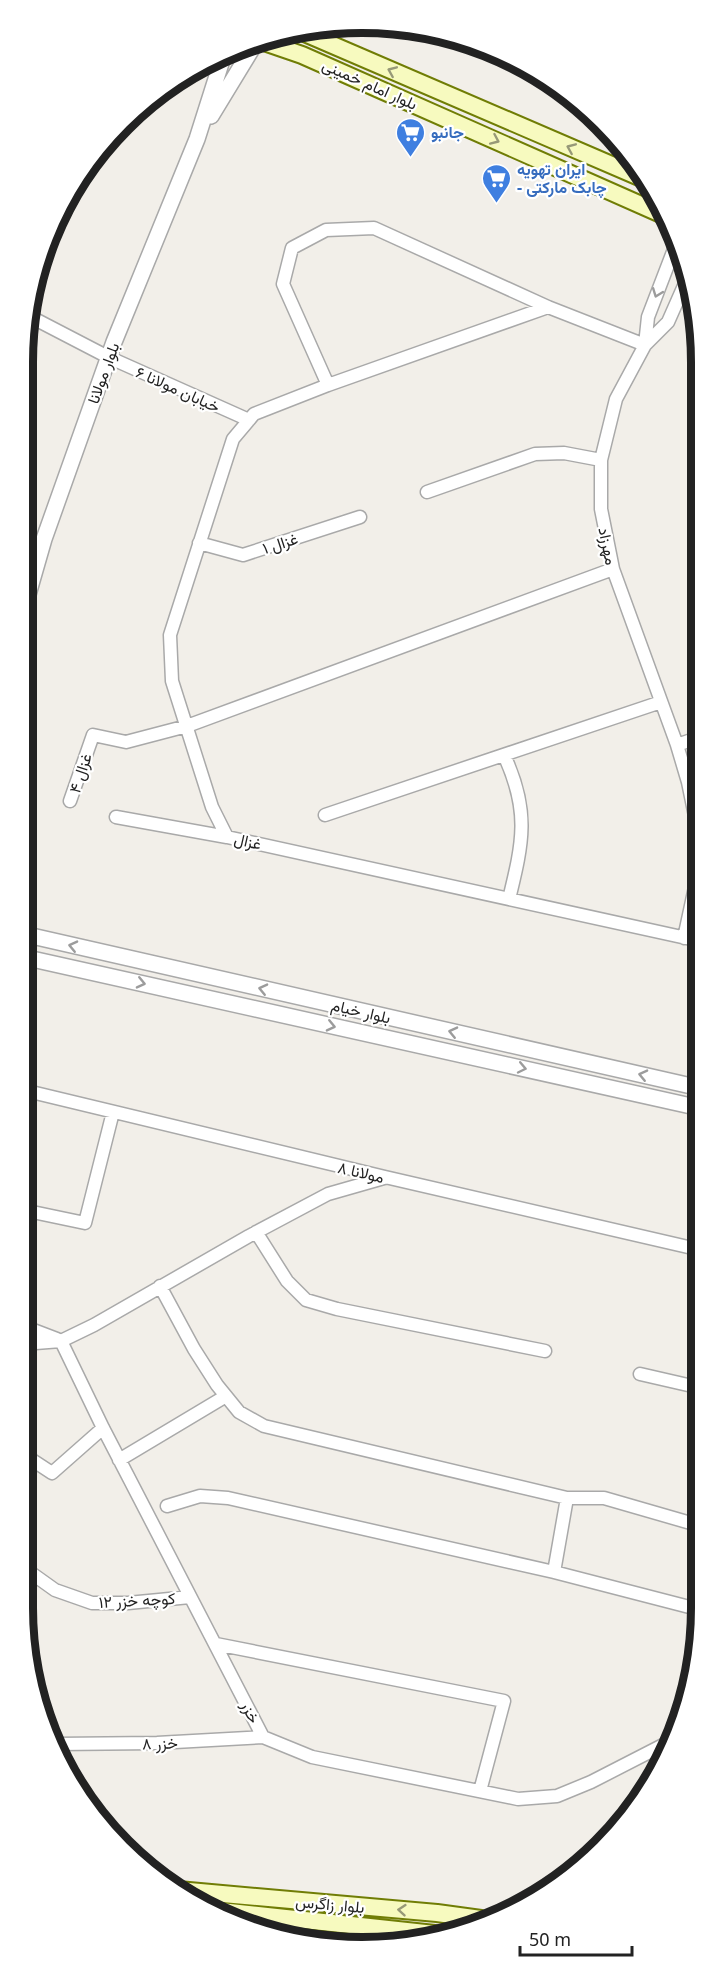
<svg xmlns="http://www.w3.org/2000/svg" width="724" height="1970" font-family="'Noto Sans',Vazirmatn,sans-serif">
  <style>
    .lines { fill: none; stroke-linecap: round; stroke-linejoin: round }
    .minor-casing { stroke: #a9a9a9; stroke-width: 15 }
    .tertiary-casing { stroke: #a9a9a9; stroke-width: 18 }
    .secondary-casing { stroke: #707d05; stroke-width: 20 }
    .minor { stroke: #fff; stroke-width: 12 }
    .tertiary { stroke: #fff; stroke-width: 15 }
    .secondary { stroke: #f7fabf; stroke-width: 16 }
    .oneway { stroke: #979978 }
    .oneway2 { stroke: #9c9c9c }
    .labels { text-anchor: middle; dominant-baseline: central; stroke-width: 4.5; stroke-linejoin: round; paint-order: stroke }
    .street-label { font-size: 16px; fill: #222; stroke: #fff }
    .shop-label { font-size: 16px; font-weight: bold; fill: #366cbe; stroke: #fff; text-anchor: start }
    .rim { fill: none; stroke: #222; stroke-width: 8 }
  </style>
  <rect width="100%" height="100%" fill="#f2efe9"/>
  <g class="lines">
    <defs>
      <path id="minor" d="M687 279 668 322 645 345 616 399 601 460V509L613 569 677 745 688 782 696 821 700 854
        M548 307 328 385 254 414 233 439 170 635 172 681 212 807 227 837 700 941
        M29 316 108 357 249 420
        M645 345 648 317 676 244
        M328 385 283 284 292 248 326 230 374 228 548 307 645 345
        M427 492 535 454 564 453 601 460
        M199 543 243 555 360 517
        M677 745 700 737
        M504 755C530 811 523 842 509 899
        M70 801 93 735 126 742 187 726 613 569
        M325 815 661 702
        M116 817 227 837
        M684 938 700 864
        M23 1090 385 1177 701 1250
        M23 1210 85 1223 113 1112
        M256 1232 287 1281 306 1300 337 1309 545 1351
        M160 1286 194 1349 217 1385 239 1412 264 1426 567 1498H604L701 1526
        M23 1326 57 1339
        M61 1341 103 1428 263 1737 312 1757 518 1799 557 1796 591 1782 667 1743
        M23 1344 61 1341 94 1325 249 1236 328 1194 384 1178
        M640 1374 701 1388
        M23 1454 52 1473 103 1428
        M119 1460 226 1396
        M567 1498 554 1572 701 1610
        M167 1506 200 1496 228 1498 554 1572
        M23 1564 27 1570 55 1590 92 1603H128L190 1597
        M216 1644 504 1701 480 1791
        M56 1744 157 1743 263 1737
        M294 1936 295 1920"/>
      <path id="tertiary" d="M211 116 253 47
        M23 612 44 539 114 342 197 139 223 57
        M23 934 700 1088
        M23 957 700 1108"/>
      <path id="secondary" d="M300 31 644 179
        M267 43 302 55 668 217
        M178 1890 437 1913 481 1919
        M220 1911 444 1935"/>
    </defs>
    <use href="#minor" class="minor-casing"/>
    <use href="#tertiary" class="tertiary-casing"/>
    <use href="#secondary" class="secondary-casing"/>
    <use href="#minor" class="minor"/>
    <use href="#tertiary" class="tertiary"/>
    <use href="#secondary" class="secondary"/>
  </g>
  <defs><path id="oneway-chevron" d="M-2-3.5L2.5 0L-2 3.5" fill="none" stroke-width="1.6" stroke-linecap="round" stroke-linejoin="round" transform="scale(1.5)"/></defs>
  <g class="oneway">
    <use href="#oneway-chevron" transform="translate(392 71) rotate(-157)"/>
    <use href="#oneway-chevron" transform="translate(495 140) rotate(24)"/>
    <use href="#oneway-chevron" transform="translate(571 148) rotate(-157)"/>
    <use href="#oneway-chevron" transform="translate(402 1910) rotate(-175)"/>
  </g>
  <g class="oneway2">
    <use href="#oneway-chevron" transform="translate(657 293) rotate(111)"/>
    <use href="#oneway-chevron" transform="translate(73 946) rotate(-167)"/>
    <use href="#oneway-chevron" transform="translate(141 983) rotate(13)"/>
    <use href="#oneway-chevron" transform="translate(263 989) rotate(-167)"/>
    <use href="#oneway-chevron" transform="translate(331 1026) rotate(13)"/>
    <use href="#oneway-chevron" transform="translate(453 1032) rotate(-167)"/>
    <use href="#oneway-chevron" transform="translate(522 1068) rotate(12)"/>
    <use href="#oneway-chevron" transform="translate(643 1075) rotate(-167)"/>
  </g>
  <defs>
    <symbol id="supermarket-pin" viewBox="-11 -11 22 30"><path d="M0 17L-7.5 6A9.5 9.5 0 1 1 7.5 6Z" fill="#3f7fe0" stroke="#fff"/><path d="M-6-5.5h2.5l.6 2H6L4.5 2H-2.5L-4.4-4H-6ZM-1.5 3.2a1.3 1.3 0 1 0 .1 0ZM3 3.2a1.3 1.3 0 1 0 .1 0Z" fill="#fff"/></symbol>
  </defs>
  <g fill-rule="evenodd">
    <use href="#supermarket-pin" x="394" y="116" width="33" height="45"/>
    <use href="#supermarket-pin" x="480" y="162" width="33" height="45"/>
  </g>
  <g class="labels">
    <g class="street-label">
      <text transform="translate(370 84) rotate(24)">بلوار امام خمینی</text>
      <text transform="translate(103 373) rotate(-70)">بلوار مولانا</text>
      <text transform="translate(178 389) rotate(24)">خیابان مولانا ۶</text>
      <text transform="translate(280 543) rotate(-18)">غزال ۱</text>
      <text transform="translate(608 546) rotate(78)">مهرزاد</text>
      <text transform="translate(80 773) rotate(-72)">غزال ۴</text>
      <text transform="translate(248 841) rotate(13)">غزال</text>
      <text transform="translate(361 1011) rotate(13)">بلوار خیام</text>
      <text transform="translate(361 1172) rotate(13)">مولانا ۸</text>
      <text transform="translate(137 1600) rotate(-3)">کوچه خزر ۱۲</text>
      <text transform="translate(251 1712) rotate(64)">خزر</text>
      <text transform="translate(160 1743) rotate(-2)">خزر ۸</text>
      <text transform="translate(330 1904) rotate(5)">بلوار زاگرس</text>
    </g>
    <g class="shop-label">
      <text x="431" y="132">جانبو</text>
      <text x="517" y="169">ایران تهویه<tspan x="517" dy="18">- چابک مارکتی</tspan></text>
    </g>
  </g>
  <path d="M0 0H724V1970H0ZM362 33H362A329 329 0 0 1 691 362V1608A329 329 0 0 1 362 1937H362A329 329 0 0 1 33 1608V362A329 329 0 0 1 362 33Z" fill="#fff" fill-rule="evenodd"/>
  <path class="rim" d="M362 33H362A329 329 0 0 1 691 362V1608A329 329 0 0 1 362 1937H362A329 329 0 0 1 33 1608V362A329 329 0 0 1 362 33Z"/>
  <path d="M520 1946v9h112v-9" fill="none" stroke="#222222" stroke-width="3"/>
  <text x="529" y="1946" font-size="18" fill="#222222" stroke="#ffffff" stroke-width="4.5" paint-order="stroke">50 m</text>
</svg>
